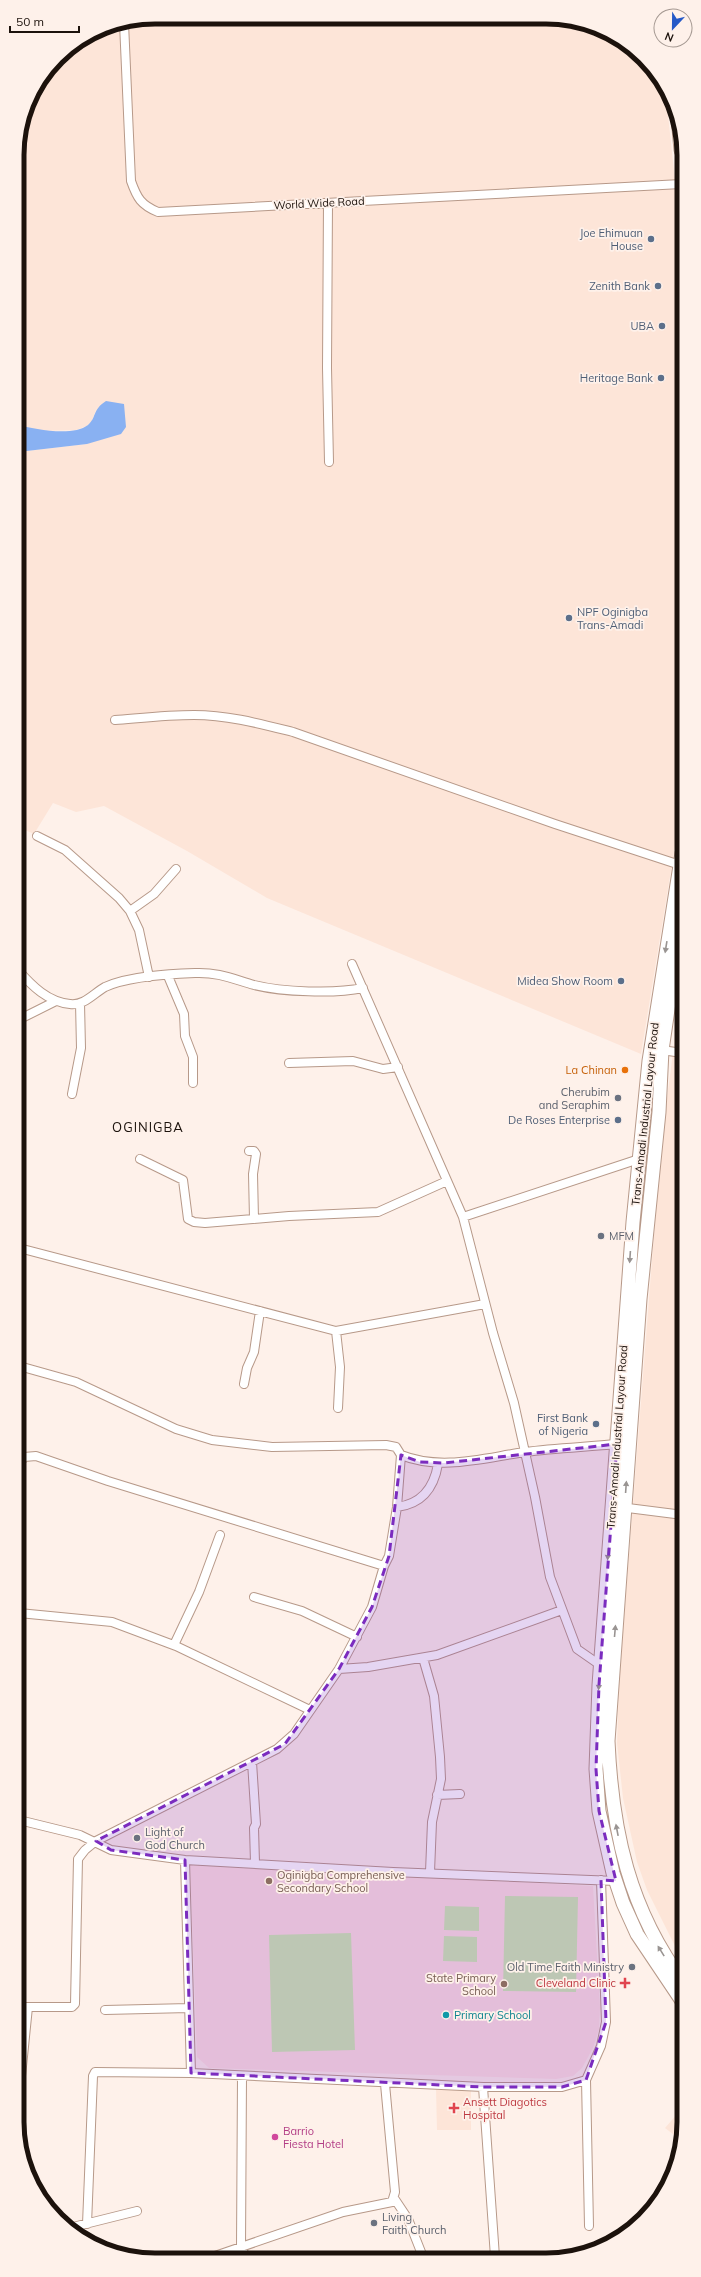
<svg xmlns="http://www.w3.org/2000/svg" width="701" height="2277" font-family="Mulish,sans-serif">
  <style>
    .built { fill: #fde5d8 }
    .education { fill: #fee3e1 }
    .green { fill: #ceeeb2 }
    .water { fill: #89b1f2 }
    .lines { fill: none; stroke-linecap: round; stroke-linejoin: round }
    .minor-casing { stroke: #b79989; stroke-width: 10 }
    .primary-casing { stroke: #b79989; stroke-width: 15 }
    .minor { stroke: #fff; stroke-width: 8 }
    .primary { stroke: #fff; stroke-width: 13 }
    .oneway { fill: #999492 }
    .marked { fill: #7b2cbf; fill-opacity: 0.2; stroke: #7b2cbf; stroke-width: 3; stroke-dasharray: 8 5; stroke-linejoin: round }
    .service-dot { fill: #5c6f8a; stroke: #fef1ea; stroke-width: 1.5 }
    .food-dot { fill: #e8710a; stroke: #fef1ea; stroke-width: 1.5 }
    .worship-dot { fill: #6b7280; stroke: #fef1ea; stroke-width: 1.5 }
    .education-dot { fill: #8d6e63; stroke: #fef1ea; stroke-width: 1.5 }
    .health-dot { fill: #e0444e; stroke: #fef1ea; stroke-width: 1.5 }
    .culture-dot { fill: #0f9aa8; stroke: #fef1ea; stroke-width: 1.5 }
    .hotel-dot { fill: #d1479c; stroke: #fef1ea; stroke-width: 1.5 }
    .labels { text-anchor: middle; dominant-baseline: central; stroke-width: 3.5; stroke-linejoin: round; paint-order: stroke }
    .street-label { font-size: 11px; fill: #1c120c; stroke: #fef1ea }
    .service-label { font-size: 11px; fill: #4e5e75; stroke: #fef1ea; text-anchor: end }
    .food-label { font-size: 11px; fill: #c56008; stroke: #fef1ea; text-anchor: end }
    .worship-label { font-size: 11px; fill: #5b616d; stroke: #fef1ea; text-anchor: start }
    .education-label { font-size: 11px; fill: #785e54; stroke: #fef1ea; text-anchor: start }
    .health-label { font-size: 11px; fill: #be3a42; stroke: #fef1ea; text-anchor: end }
    .culture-label { font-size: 11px; fill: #0d838f; stroke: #fef1ea; text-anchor: start }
    .hotel-label { font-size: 11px; fill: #b23c85; stroke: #fef1ea; text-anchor: start }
    .quarter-label { font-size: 13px; letter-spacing: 1px; fill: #1c120c; stroke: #fef1ea }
    .rim { fill: none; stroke: #1c120c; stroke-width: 5 }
  </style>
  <rect width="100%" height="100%" fill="#fef1ea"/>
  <path class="built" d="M155 17 573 20 615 35 644 57 665 87 682 245V803L641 1054 267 898 187 851 104 806 76 812 53 803 34 834 18 827V452L87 444 97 407 92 421 87 426 76 430 39 431 18 425 17 146 28 102 57 57 102 27Z
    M682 983 684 1964 647 1890 637 1862 623 1798 617 1743 619 1683 661 1145Z
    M436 2089H471V2130H437Z
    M684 2106V2131L682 2141 665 2128Z"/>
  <path class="education" d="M190 1865 593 1886 600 2007 599 2029 593 2048 582 2068 573 2076 556 2079 209 2068 197 2057Z"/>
  <path class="green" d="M505 1896 578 1897 576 1992 503 1991Z
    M445 1906 479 1907V1931L444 1930Z
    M351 1933 355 2050 272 2052 269 1935Z
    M444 1936 477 1937V1962L443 1961Z"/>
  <path class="water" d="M106 401 124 404 126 427 121 434 87 444 18 452V425C34 429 73 437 88 425 97 417 92 410 106 401Z"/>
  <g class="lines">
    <defs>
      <path id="minor" d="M124 23 131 181C137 198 141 205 158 212L681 184
        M328 203 327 368 329 462
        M115 720C141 718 168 715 194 715 228 715 261 724 293 732L555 824 680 865
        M37 836 65 850 119 898 130 911 139 930 149 977
        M130 911 154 894 176 869
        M352 964 463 1217 493 1333 514 1403 535 1497 550 1577 577 1649 600 1665
        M18 970C32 986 48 1002 70 1004 84 1006 94 993 105 987 129 976 169 974 195 973 218 972 233 979 254 985 282 992 335 994 363 988
        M168 976 184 1014 185 1036 193 1057V1083
        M18 1020 56 1001
        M662 1050 682 1053
        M289 1063 353 1061 383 1069 398 1067
        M72 1094 81 1048 80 1003
        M249 1151H254L256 1154 253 1174 254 1219
        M140 1159 183 1180 188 1219 194 1222 205 1223 289 1216 378 1212 447 1181
        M463 1217 639 1159
        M19 1248 336 1331 485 1304
        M336 1331 340 1367 338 1408
        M19 1366 76 1382 176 1429 212 1440 272 1447 386 1445 396 1447 401 1455 397 1507 389 1556 384 1566 372 1607 339 1669 294 1734 277 1749 96 1841 85 1850 78 1859 75 2004 72 2007H19
        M244 1384 247 1368 254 1352 260 1311
        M401 1455C441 1471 483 1458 525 1452 555 1448 586 1447 617 1444
        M19 1465 24 1457 36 1456 108 1481 384 1566
        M397 1507C422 1504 434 1488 438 1464
        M620 1507 683 1515
        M254 1597 302 1611 357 1637
        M19 1613 112 1622 176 1646 310 1710
        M174 1645 199 1592 220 1535
        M423 1658 434 1696 440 1757 441 1779 432 1822 430 1872
        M339 1669 368 1667 437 1655 562 1610
        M252 1762 256 1824 254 1828 255 1863
        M437 1795 460 1794
        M19 1820 80 1835 111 1850 185 1860 393 1872 616 1881
        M185 1860 191 2073
        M105 2010 189 2008
        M242 2076 241 2247 246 2257
        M20 2086 28 2007
        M483 2087 495 2257
        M20 2146 27 2164
        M394 2198 408 2219 423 2257
        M87 2224 93 2076 95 2072 191 2073 483 2087H562L586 2080
        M589 2226 586 2080 601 2046 606 2022 601 1880
        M69 2228 137 2211
        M212 2257 343 2212 392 2202 395 2192 385 2084"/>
      <path id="primary" d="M678 117 681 150
        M682 853 649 1061 633 1222 599 1685 596 1769 599 1811 613 1873 623 1903 637 1934 684 2004
        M682 915 662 1050 659 1112 640 1299 608 1741C612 1831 629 1910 684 1983"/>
    </defs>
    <use href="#minor" class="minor-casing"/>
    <use href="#primary" class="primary-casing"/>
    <use href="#minor" class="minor"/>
    <use href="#primary" class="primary"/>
  </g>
  <defs><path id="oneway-solid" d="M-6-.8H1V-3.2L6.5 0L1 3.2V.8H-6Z"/></defs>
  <g class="oneway">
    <use href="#oneway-solid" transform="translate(666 947) rotate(99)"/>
    <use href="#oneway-solid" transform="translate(630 1257) rotate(94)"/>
    <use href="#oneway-solid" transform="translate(626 1487) rotate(-86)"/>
    <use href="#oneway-solid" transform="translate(608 1554) rotate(94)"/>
    <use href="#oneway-solid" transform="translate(615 1631) rotate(-85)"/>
    <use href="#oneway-solid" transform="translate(599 1684) rotate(94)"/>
    <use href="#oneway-solid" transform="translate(617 1830) rotate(-101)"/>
    <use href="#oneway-solid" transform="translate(661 1951) rotate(-122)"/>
  </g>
  <path class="marked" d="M617 1444 599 1685 596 1769 599 1811 616 1881 601 1880 606 2022 586 2080 562 2087H483L191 2073 185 1860 111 1850 96 1841 285 1744 339 1669 372 1607 389 1556 401 1455 420 1462 444 1463Z"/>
  <g class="service-dot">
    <circle cx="651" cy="239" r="4"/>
    <circle cx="658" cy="286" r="4"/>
    <circle cx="662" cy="326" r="4"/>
    <circle cx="661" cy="378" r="4"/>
    <circle cx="569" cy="618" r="4"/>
    <circle cx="621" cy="981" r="4"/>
    <circle cx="618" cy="1120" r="4"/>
    <circle cx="596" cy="1424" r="4"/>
  </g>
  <circle class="food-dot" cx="625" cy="1070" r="4"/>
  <g class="worship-dot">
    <circle cx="618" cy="1098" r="4"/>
    <circle cx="601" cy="1236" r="4"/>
    <circle cx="137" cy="1838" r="4"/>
    <circle cx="632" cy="1967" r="4"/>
    <circle cx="374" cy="2223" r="4"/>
  </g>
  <g class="education-dot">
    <circle cx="269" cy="1881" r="4"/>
    <circle cx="504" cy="1984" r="4"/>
  </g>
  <g class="health-dot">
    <path d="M623 1977h4v4h4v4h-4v4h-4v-4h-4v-4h4z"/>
    <path d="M452 2102h4v4h4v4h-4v4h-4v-4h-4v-4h4z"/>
  </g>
  <circle class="culture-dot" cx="446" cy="2015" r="4"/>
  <circle class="hotel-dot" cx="275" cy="2137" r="4"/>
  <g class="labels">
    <g class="street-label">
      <text transform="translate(319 203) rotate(-3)">World Wide Road</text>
      <text transform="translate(645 1114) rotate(-84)">Trans-Amadi Industrial Layour Road</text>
      <text transform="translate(617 1437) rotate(-86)">Trans-Amadi Industrial Layour Road</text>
    </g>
    <g class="service-label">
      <text x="643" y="233">Joe Ehimuan<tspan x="643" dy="13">House</tspan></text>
      <text x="650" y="286">Zenith Bank</text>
      <text x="654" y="326">UBA</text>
      <text x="653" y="378">Heritage Bank</text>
      <text x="577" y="612" text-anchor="start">NPF Oginigba<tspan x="577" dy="13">Trans-Amadi</tspan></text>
      <text x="613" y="981">Midea Show Room</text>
      <text x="610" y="1120">De Roses Enterprise</text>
      <text x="588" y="1418">First Bank<tspan x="588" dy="13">of Nigeria</tspan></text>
    </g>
    <g class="food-label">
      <text x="617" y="1070">La Chinan</text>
    </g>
    <g class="worship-label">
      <text x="610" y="1092" text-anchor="end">Cherubim<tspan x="610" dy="13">and Seraphim</tspan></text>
      <text x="609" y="1236">MFM</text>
      <text x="145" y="1832">Light of<tspan x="145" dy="13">God Church</tspan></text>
      <text x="624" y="1967" text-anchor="end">Old Time Faith Ministry</text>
      <text x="382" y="2217">Living<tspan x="382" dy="13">Faith Church</tspan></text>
    </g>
    <g class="education-label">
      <text x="277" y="1875">Oginigba Comprehensive<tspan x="277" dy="13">Secondary School</tspan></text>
      <text x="496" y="1978" text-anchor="end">State Primary<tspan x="496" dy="13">School</tspan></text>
    </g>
    <g class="health-label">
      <text x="616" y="1983">Cleveland Clinic</text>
      <text x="463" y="2102" text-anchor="start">Ansett Diagotics<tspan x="463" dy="13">Hospital</tspan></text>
    </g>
    <g class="culture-label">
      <text x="454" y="2015">Primary School</text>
    </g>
    <g class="hotel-label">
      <text x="283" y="2131">Barrio<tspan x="283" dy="13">Fiesta Hotel</tspan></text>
    </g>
    <g class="quarter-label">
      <text x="148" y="1127">OGINIGBA</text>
    </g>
  </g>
  <path d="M0 0H701V2277H0ZM155 24H546A131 131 0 0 1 677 155V2122A131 131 0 0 1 546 2253H155A131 131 0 0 1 24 2122V155A131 131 0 0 1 155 24Z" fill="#fef1ea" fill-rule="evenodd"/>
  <path class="rim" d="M155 24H546A131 131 0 0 1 677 155V2122A131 131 0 0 1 546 2253H155A131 131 0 0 1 24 2122V155A131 131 0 0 1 155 24Z"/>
  <g transform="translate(673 28) rotate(202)"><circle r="19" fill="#fef1ea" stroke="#a49891"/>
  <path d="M0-3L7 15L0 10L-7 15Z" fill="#2559c7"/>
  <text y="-6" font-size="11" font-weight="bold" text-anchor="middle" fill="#1c120c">N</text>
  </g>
  <path d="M10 26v6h69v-6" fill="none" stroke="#1c120c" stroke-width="2"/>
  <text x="16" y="26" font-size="12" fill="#1c120c" stroke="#fef1ea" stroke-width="3" paint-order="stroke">50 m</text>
</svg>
